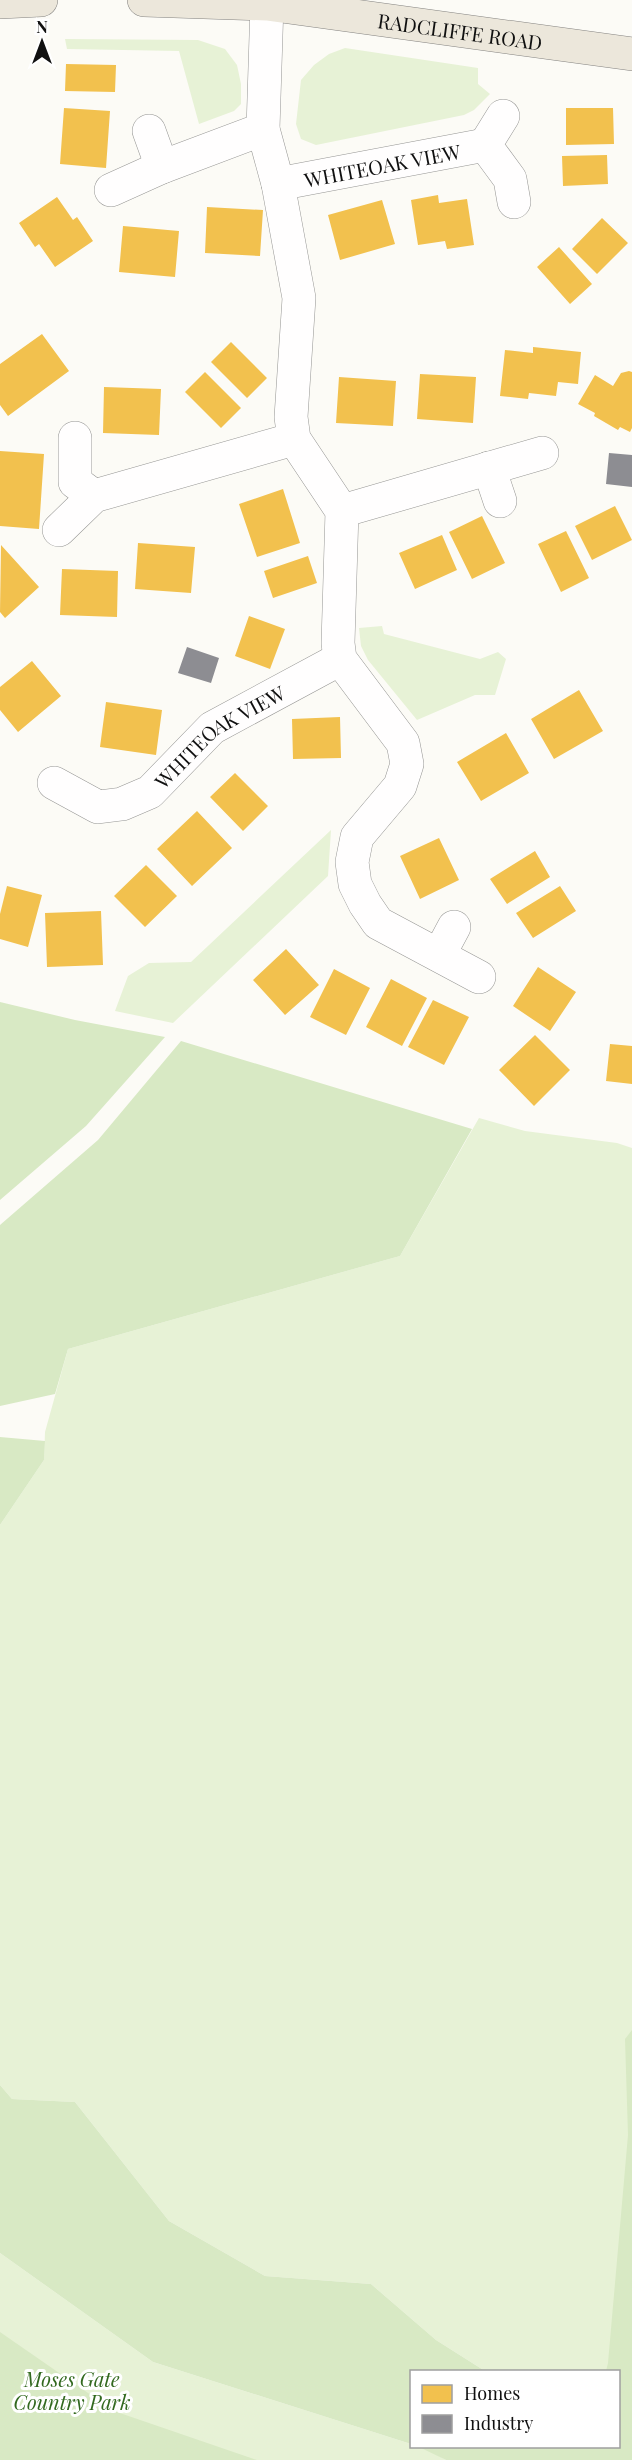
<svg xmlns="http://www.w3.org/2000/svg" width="632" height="2460" font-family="'Playfair Display',serif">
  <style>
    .green { fill: #e7f2d6 }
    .forest { fill: #d8e9c4 }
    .homes { fill: #f2c14e }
    .industry { fill: #8d8d92 }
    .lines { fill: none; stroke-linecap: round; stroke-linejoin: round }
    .minor-casing { stroke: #969694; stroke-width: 34 }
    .major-casing { stroke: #848381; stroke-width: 34 }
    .minor { stroke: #fffefe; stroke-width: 33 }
    .major { stroke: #ece7db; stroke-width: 33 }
    .labels { text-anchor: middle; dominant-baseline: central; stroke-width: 6; stroke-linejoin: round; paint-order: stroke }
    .street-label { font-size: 20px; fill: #101010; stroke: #fff }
    .park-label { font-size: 20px; font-style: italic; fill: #32691f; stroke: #fff }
  </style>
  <rect width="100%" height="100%" fill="#fcfbf6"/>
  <path class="green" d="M65 39 198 40 225 49 237 65 241 84V104L234 111 199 124 179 51 67 49Z
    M345 48 478 68V84L490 94 474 110 464 115 316 145 301 139 296 124 301 80 314 65 329 54Z
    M382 626 384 634 480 659 498 652 506 659 495 695H475L417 720 368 660 361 646 359 628Z
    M331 830 328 876 173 1023 115 1011 128 976 149 963 191 962Z
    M479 1118 525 1131 617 1143 632 1148V2460L618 2446V2372L485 2371 436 2340 371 2284 265 2276 169 2221 75 2102 12 2099 0 2085V1525L44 1460 45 1432 68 1349 400 1256Z
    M0 2253 153 2362 411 2444 412 2446 424 2448 446 2460H0Z"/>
  <path class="forest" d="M0 1002 75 1020 165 1037 86 1126 0 1200Z
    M181 1041 472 1129 400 1256 68 1349 55 1394 0 1406V1225L98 1140Z
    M0 1437 45 1441 44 1460 0 1525Z
    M632 2030V2460H446L419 2447 618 2446V2372L606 2371 608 2363 628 2135 625 2039Z
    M0 2085 12 2099 75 2102 169 2221 265 2276 371 2284 436 2340 485 2371 412 2372 411 2444 153 2362 0 2253Z
    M0 2332 114 2411 257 2460H0Z"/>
  <path class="homes" d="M66 64 116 65 115 92 65 91Z
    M64 108 110 111 106 168 60 164Z
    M566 108H613L614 144 566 145Z
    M607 155 608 184 563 186 562 156Z
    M438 195 439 203 467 199 474 245 447 249 445 241 418 245 411 200Z
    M57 197 73 220 77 217 93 241 55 267 39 244 35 247 19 223Z
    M382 200 395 244 340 260 328 215Z
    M207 207 263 210 260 256 205 253Z
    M602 218 628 243 597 274 572 249Z
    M123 226 179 231 175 277 119 272Z
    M559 247 592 284 570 304 537 267Z
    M42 334 69 371 8 416 0 405V364Z
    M231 342 267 378 247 398 211 362Z
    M533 347 581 352 578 384 558 382 556 396 529 393 528 399 500 396 505 350 533 353Z
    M629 371 632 372V428L630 432 620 427 618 430 594 416 595 413 578 404 595 375 613 386 621 373Z
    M205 372 241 408 221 428 185 392Z
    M420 374 476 377 473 423 417 419Z
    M339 377 396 381 393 426 336 423Z
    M104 387 161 389 159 435 103 433Z
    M0 451 44 454 39 529 0 526Z
    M283 489 300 543 257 557 239 504Z
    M615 506 632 540 592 560 575 526Z
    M482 516 505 563 472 579 449 532Z
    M566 531 589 578 561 592 538 544Z
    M442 535 457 570 415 589 399 553Z
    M138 543 195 547 191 593 135 589Z
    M1 545 39 587 5 618 0 612Z
    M308 556 317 583 273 598 264 571Z
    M62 569 118 571 117 617 60 615Z
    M249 616 285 629 270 669 235 656Z
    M32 661 61 696 18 732 0 710V687Z
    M579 690 603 731 554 759 531 719Z
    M106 702 162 710 156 755 100 747Z
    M340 717 341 758 293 759 292 719Z
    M506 733 529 773 481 801 457 762Z
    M235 773 268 806 243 831 210 797Z
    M197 811 232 848 192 886 157 849Z
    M439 838 459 880 420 899 400 856Z
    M535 851 550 877 507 904 490 879Z
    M146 865 177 896 145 927 114 896Z
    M7 886 42 895 28 947 0 939V914Z
    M560 886 576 911 533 938 516 913Z
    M101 911 103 965 47 967 45 913Z
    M286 949 319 985 285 1015 253 980Z
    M538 967 576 992 550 1031 513 1006Z
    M334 969 370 988 346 1035 310 1017Z
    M391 979 427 998 402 1046 366 1027Z
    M433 1000 469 1017 444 1065 408 1047Z
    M535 1035 570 1070 534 1106 499 1070Z
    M610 1044 632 1046V1084L606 1081Z"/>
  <path class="industry" d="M609 453 632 455V487L606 484Z
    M187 647 219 658 211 683 178 673Z"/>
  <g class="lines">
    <defs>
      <g id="minor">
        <path d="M267 4 263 129 278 184 299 298 291 417 294 439 342 511 338 643 340 659 403 743 407 764 400 786 357 837 352 862 355 884 365 904 378 923 479 977"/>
        <path d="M503 116 485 145 510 179 514 202"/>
        <path d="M149 131 162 167"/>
        <path id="s1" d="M278 184 485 145"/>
        <path d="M111 190 162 167 263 129"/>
        <path d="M75 438V482L94 496"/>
        <path d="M489 468 500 501"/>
        <path d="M342 511 542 453"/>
        <path d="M59 530 94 496 294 439"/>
        <path id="s2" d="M54 783 98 807 122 804 150 792 212 728 340 659"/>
        <path d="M439 955 454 927"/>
      </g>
      <g id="major">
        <path id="s3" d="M144 0 267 4 632 54"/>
        <path d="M0 2 41 0"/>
      </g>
    </defs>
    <use href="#minor" class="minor-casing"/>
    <use href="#major" class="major-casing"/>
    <use href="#minor" class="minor"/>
    <use href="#major" class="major"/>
  </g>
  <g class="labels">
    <g class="street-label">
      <text stroke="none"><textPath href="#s3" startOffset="318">RADCLIFFE ROAD</textPath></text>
      <text stroke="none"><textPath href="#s1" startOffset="106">WHITEOAK VIEW</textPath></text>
      <text stroke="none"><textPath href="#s2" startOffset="195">WHITEOAK VIEW</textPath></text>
    </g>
    <g class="park-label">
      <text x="72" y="2378">Moses Gate<tspan x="72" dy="23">Country Park</tspan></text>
    </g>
  </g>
  <rect x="410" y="2370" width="210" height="78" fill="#ffffff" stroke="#9f9f9f" stroke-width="1.5"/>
  <rect x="422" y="2385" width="30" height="18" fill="#f2c14e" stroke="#9f9f9f" stroke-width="1.5"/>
  <text x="464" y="2400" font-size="18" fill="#101010">Homes</text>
  <rect x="422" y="2415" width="30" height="18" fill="#8d8d92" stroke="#9f9f9f" stroke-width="1.5"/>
  <text x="464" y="2430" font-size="18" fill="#101010">Industry</text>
  <g transform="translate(42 42)" stroke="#ffffff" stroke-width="4.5" paint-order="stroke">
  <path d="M0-4.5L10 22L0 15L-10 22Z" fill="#101010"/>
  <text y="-9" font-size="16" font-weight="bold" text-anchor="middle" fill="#101010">N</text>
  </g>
</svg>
